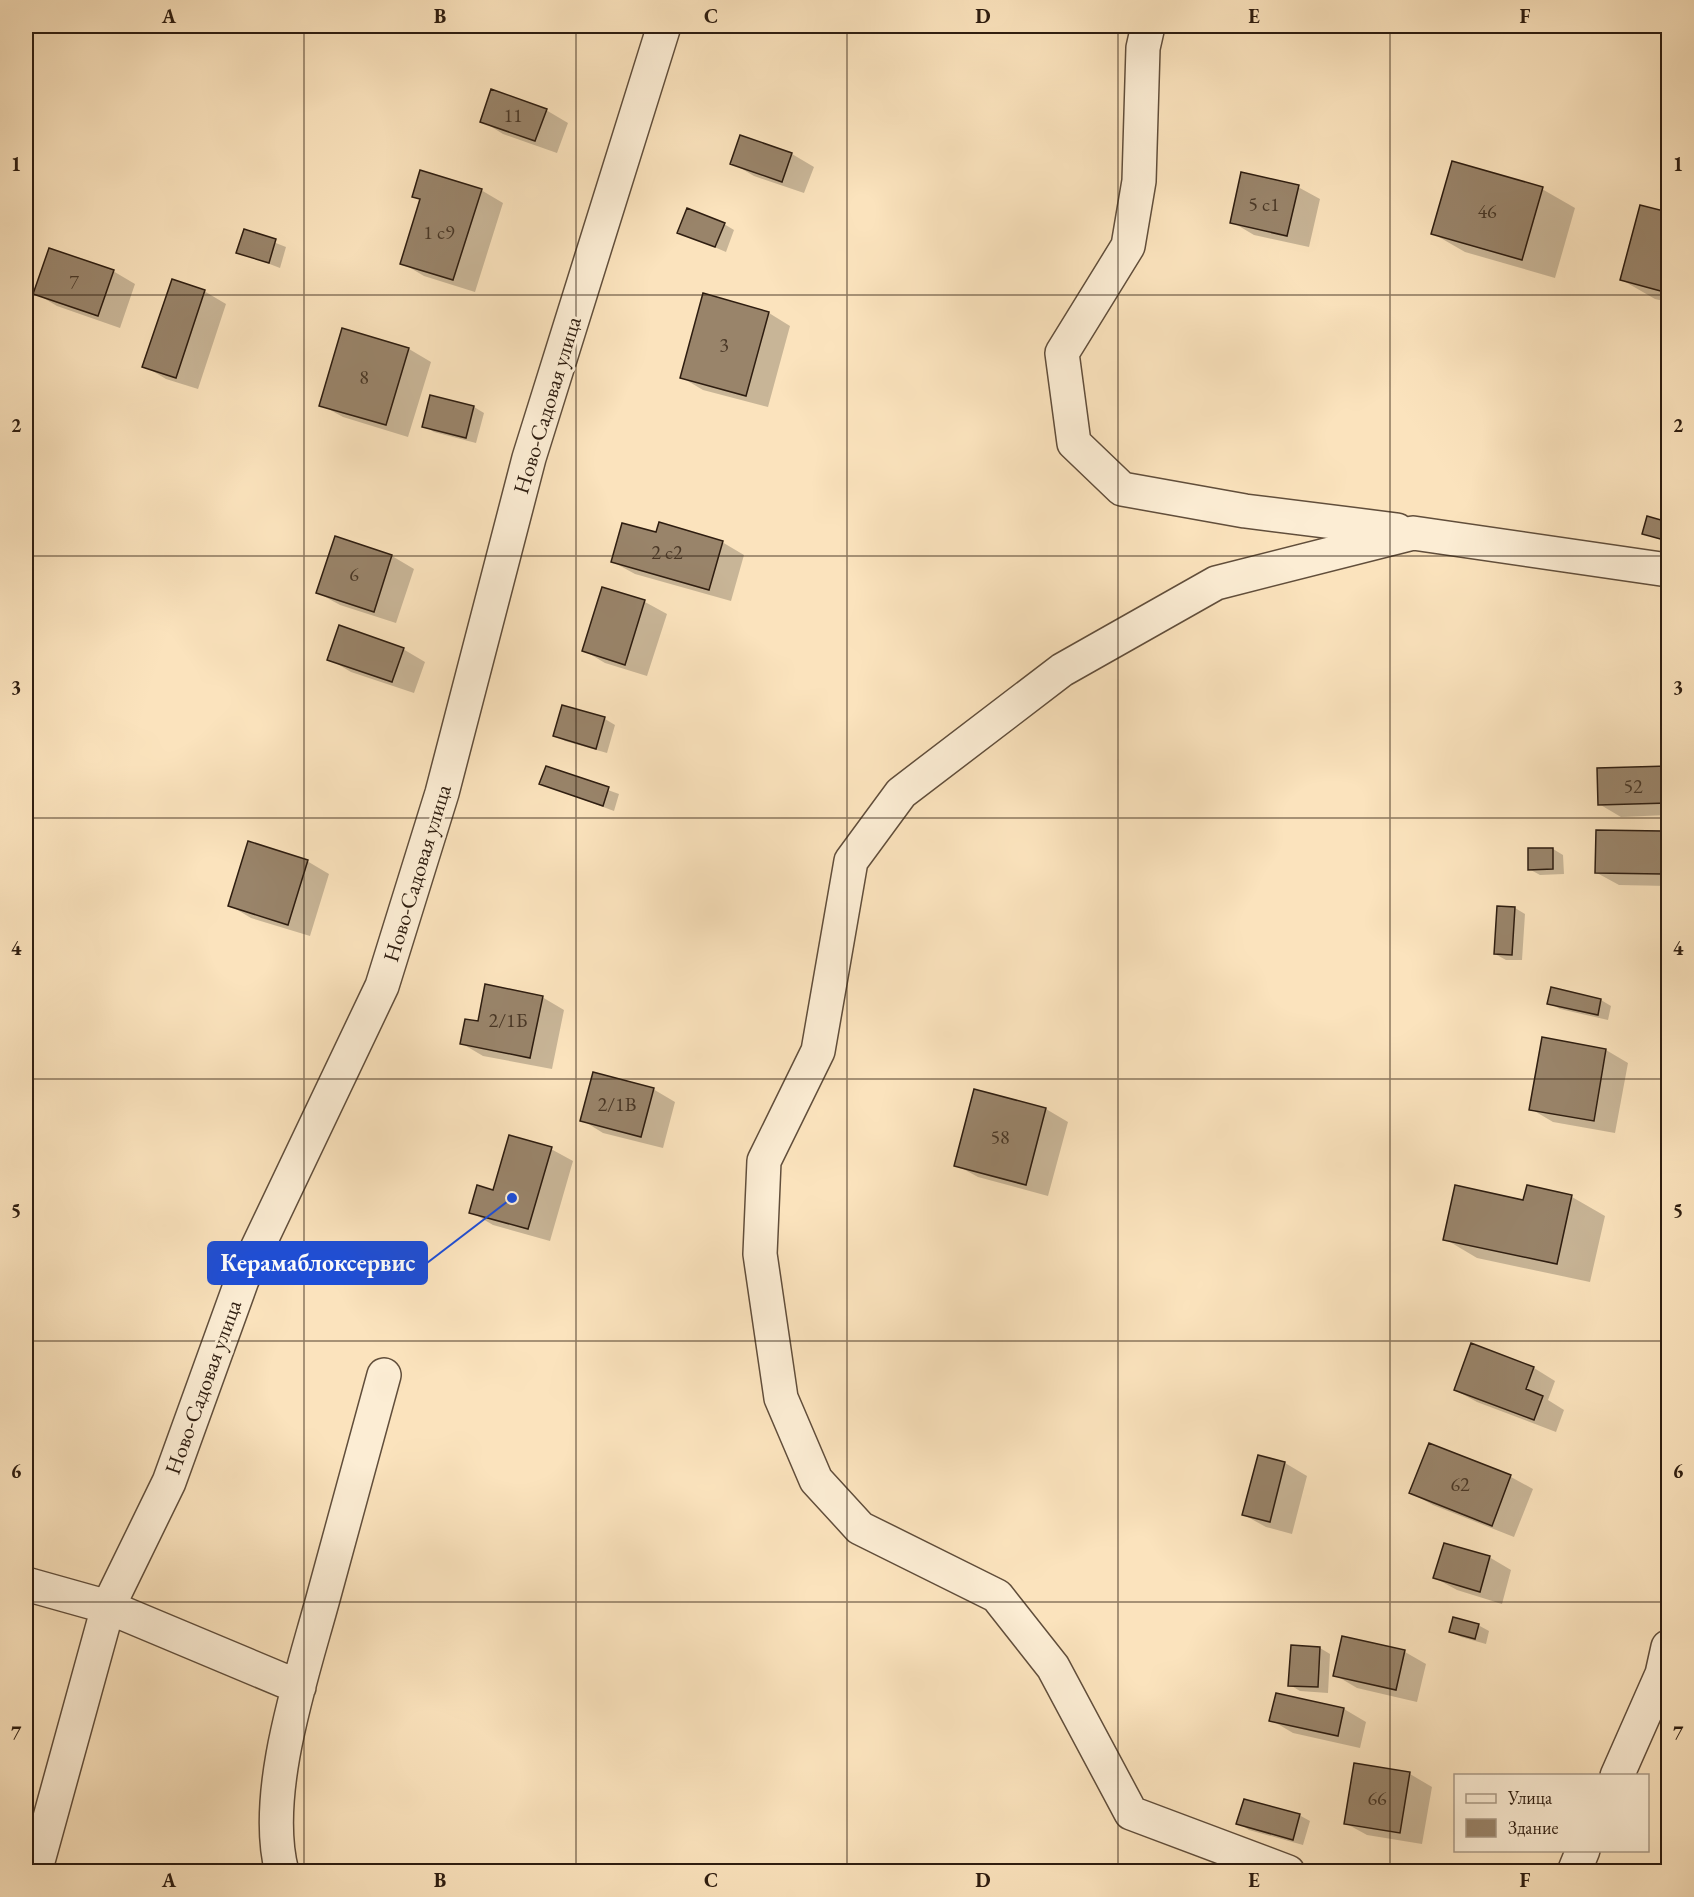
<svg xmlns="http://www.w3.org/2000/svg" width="1694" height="1897" font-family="'EB Garamond',serif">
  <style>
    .shadow { fill: #0003 }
    .building { fill: #99846a; stroke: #2e1d10; stroke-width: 1.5 }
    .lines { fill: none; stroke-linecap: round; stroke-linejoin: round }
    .minor-casing { stroke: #614e3b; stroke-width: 36 }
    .minor { stroke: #fcedd4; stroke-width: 33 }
    .grid { fill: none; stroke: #2e1d10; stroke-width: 1.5; stroke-opacity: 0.55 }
    .labels { text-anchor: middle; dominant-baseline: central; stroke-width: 6; stroke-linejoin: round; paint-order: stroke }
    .number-label { font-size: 20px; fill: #493726 }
    .street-label { font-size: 22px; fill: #2e1d10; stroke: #fcedd4 }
    .leader { fill: none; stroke: #1d4ed8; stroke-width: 2 }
    .callout-dot { fill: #1d4ed8; stroke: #fcedd4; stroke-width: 2 }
    .callout { fill: #1d4ed8; stroke: #1d4ed8; stroke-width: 2 }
    .callout-label { font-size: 24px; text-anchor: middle; font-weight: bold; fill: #fff }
    .neatline { fill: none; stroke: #2e1d10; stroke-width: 2 }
    .grid-label { font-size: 20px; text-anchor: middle; font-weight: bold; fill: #2e1d10 }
  </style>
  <rect width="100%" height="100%" fill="#fbe3bd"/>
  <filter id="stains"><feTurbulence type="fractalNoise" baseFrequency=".00333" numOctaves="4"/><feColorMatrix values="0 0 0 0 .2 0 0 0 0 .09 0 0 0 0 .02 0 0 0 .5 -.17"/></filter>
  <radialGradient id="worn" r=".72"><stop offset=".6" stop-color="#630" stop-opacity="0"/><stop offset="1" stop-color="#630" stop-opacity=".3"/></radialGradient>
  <path class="shadow" d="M546 110 568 123 557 153 503 134 482 121Z
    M741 137 792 154 814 167 804 193 754 176 732 163Z
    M1298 187 1320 199 1309 247 1254 235 1232 222Z
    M1542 189 1575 208 1555 278 1465 252 1432 233Z
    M481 190 503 203 475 292 424 276 402 263 421 201 414 196Z
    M1641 207 1668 214V302L1655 299 1622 280Z
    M724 224 734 230 726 252 679 232Z
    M245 231 286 247 280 268 238 252Z
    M113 271 135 284 120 328 57 306 35 293Z
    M204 291 226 304 198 389 166 379 144 366Z
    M769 313 790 326 768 407 703 390 681 377Z
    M343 330 409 349 431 362 408 437 343 417 321 405Z
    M431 397 474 407 484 413 476 443 434 432 424 426Z
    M1648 518 1668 523V543L1644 533Z
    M657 534 722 542 744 555 731 601 635 574 613 562Z
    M336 538 392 556 414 569 396 623 340 605 318 593Z
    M603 588 645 602 667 614 647 676 605 663 583 650Z
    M403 649 425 662 414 693 351 672 329 659Z
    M563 707 605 719 615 725 607 753 565 741 555 735Z
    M547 768 619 794 614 811 541 784Z
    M1668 768V815L1621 817 1599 804V770Z
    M1662 833 1668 837V886L1619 885 1597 873Z
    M1553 849 1563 855 1564 874 1540 875 1529 869Z
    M307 861 329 874 310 936 251 918 229 905Z
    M1515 908 1525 914 1522 960H1506L1495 954Z
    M542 997 564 1010 552 1069 483 1056 461 1043 479 1023Z
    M1601 1000 1611 1006 1608 1020 1560 1009 1549 1003Z
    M1543 1039 1606 1050 1628 1063 1615 1133 1553 1122 1531 1109Z
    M653 1089 675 1102 663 1148 603 1133 582 1120Z
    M975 1090 1046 1109 1068 1122 1048 1196 978 1177 956 1165Z
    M551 1149 573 1161 550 1241 493 1225 471 1212Z
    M1528 1187 1572 1197 1605 1216 1590 1282 1477 1258 1445 1239 1525 1202Z
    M1472 1345 1534 1368 1555 1381 1548 1400 1564 1410 1556 1432 1477 1402 1455 1390Z
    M1430 1445 1511 1477 1533 1489 1514 1537 1433 1505 1411 1493Z
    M1285 1463 1307 1476 1292 1534 1266 1527 1244 1515Z
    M1489 1557 1511 1570 1502 1604 1457 1590 1435 1578Z
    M1478 1625 1489 1631 1486 1644 1461 1637 1450 1631Z
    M1320 1648 1330 1654 1328 1693 1300 1691 1290 1685Z
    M1405 1652 1426 1664 1417 1702 1357 1688 1335 1675Z
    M1277 1694 1344 1709 1366 1722 1360 1748 1293 1733 1271 1720Z
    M1355 1765 1410 1774 1432 1787 1422 1844 1367 1835 1345 1823Z
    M1299 1815 1310 1821 1303 1845 1249 1830 1238 1823Z"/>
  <path class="building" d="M491 89 547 109 535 141 480 122Z
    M740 135 792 153 782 182 730 164Z
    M1452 161 1543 187 1522 260 1431 234Z
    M420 170 482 189 453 280 400 264 420 199 412 197Z
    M1241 172 1299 185 1287 236 1230 223Z
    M1640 205 1668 212V293L1620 280Z
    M687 208 725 223 715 247 677 233Z
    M244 229 276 239 269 263 236 253Z
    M49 248 114 270 98 316 33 294Z
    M172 279 205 290 176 378 142 367Z
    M703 293 769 312 746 396 680 378Z
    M342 328 409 348 386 425 319 406Z
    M430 395 474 406 466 438 422 427Z
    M1647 516 1668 522V541L1642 534Z
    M659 522 723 541 709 590 611 562 622 523 656 532Z
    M335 536 392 555 374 612 316 593Z
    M602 587 645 600 625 665 582 651Z
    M339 625 404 648 392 682 327 660Z
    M562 705 605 717 596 749 553 736Z
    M546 766 609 787 603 806 539 784Z
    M1668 766V803L1598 805 1597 768Z
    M1596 830 1662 831V874L1595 873Z
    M248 841 308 860 288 925 228 906Z
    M1528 848H1553V869L1528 870Z
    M1497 906 1515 907 1512 955 1494 954Z
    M485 984 543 996 530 1058 460 1044 465 1019 478 1021Z
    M1551 987 1601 999 1598 1015 1547 1004Z
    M1542 1037 1606 1049 1594 1121 1529 1110Z
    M593 1072 654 1088 641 1137 580 1121Z
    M974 1089 1046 1108 1026 1185 954 1166Z
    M509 1135 552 1147 528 1229 469 1213 477 1185 493 1190Z
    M1455 1185 1523 1200 1527 1185 1572 1195 1557 1264 1443 1240Z
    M1471 1343 1534 1367 1526 1389 1543 1396 1534 1420 1454 1390Z
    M1429 1443 1511 1475 1492 1526 1409 1493Z
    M1258 1455 1285 1462 1270 1522 1242 1515Z
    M1444 1543 1490 1556 1480 1592 1433 1578Z
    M1453 1617 1479 1624 1475 1639 1449 1632Z
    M1342 1636 1405 1650 1396 1690 1333 1676Z
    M1291 1645 1320 1647 1318 1687 1288 1686Z
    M1276 1693 1344 1708 1338 1736 1269 1721Z
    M1354 1763 1410 1772 1400 1833 1344 1824Z
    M1244 1799 1300 1814 1293 1840 1236 1824Z"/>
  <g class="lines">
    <defs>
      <path id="minor" d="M1148 26 1143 48 1139 181 1128 246 1062 353 1074 443 1122 489 1245 511 1397 530
        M26 1584 108 1607 299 1687
        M1617 1776 1662 1674 1668 1647
        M35 1872 108 1607 169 1482 242 1280 382 986 442 793 529 458 664 26
        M282 1872C261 1793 303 1673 324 1595 344 1522 364 1449 384 1375
        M1288 1872 1131 1813 1053 1667 997 1596 860 1528 816 1480 781 1398 760 1254 764 1161 818 1051 851 861 901 793 1062 670 1216 583 1413 533 1668 570
        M1574 1872 1583 1850"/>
    </defs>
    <use href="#minor" class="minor-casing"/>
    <use href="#minor" class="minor"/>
  </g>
  <path class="grid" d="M304 26V1872M576 26V1872M847 26V1872M1118 26V1872M1390 26V1872M26 295H1668M26 556H1668M26 818H1668M26 1079H1668M26 1341H1668M26 1602H1668"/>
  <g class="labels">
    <g class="number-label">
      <text x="513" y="115">11</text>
      <text x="1264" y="204">5 с1</text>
      <text x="1487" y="211">46</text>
      <text x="439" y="232">1 с9</text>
      <text x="74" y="282">7</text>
      <text x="724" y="345">3</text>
      <text x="364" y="377">8</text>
      <text x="667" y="552">2 с2</text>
      <text x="354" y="574">6</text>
      <text x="1633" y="786">52</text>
      <text x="508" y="1020">2/1Б</text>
      <text x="617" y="1104">2/1В</text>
      <text x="1000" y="1137">58</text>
      <text x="1460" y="1484">62</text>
      <text x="1377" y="1798">66</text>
    </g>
    <g class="street-label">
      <text transform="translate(547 405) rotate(-73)">Ново-Садовая улица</text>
      <text transform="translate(417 873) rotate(-73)">Ново-Садовая улица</text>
      <text transform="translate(203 1387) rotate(-70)">Ново-Садовая улица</text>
    </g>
  </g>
  <path class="leader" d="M512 1198L427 1263"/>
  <circle class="callout-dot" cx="512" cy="1198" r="6"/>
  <rect class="callout" x="208" y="1242" width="219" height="42" rx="6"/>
  <g class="callout-label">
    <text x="318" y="1271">Керамаблоксервис</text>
  </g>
  <rect width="1694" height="1897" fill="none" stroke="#fbe3bd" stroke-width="66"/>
  <rect x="1454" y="1774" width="195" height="78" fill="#fcedd4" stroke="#aa9a86" stroke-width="1.5"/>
  <rect x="1466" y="1794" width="30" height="9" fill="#fcedd4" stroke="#aa9a86" stroke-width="1.5"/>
  <text x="1508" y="1804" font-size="18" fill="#2e1d10">Улица</text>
  <rect x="1466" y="1819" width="30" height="18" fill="#99846a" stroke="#aa9a86" stroke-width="1.5"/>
  <text x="1508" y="1834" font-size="18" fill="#2e1d10">Здание</text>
  <rect x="33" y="33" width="1628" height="1831" class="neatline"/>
  <g class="grid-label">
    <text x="169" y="23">A</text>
    <text x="440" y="23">B</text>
    <text x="711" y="23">C</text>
    <text x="983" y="23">D</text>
    <text x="1254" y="23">E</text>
    <text x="1525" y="23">F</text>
    <text x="16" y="171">1</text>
    <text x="1678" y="171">1</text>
    <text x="16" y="432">2</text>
    <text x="1678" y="432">2</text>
    <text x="16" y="694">3</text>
    <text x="1678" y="694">3</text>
    <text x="16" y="955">4</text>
    <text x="1678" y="955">4</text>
    <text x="16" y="1217">5</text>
    <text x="1678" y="1217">5</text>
    <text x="16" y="1478">6</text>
    <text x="1678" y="1478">6</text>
    <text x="16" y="1740">7</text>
    <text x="1678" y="1740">7</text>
    <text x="169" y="1887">A</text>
    <text x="440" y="1887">B</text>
    <text x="711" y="1887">C</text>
    <text x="983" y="1887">D</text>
    <text x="1254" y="1887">E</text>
    <text x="1525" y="1887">F</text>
  </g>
  <rect width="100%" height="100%" filter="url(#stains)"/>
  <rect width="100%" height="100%" fill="url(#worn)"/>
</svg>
